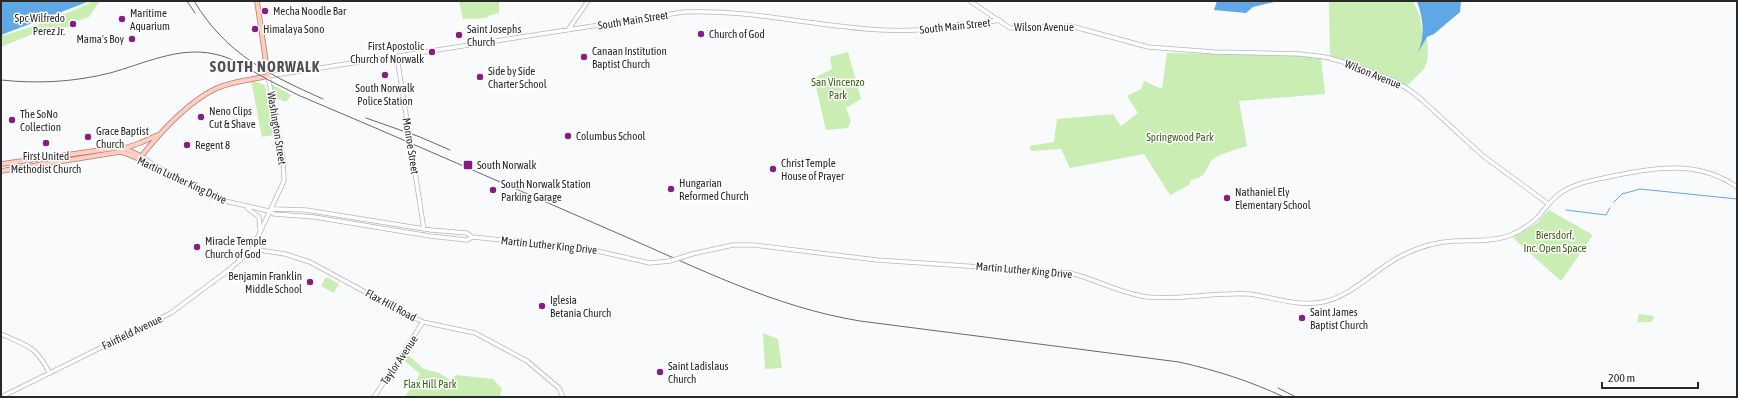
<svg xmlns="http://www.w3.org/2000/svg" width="1738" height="398" font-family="'Asap Condensed',sans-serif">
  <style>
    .green { fill: #caedb4 }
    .water { fill: #60a7e6 }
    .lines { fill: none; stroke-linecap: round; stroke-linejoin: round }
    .stream { stroke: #60a7e6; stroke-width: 1 }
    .secondary-casing { stroke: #b6b7ba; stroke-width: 5 }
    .primary-casing { stroke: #b17f71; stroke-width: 5.5 }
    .secondary { stroke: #fff; stroke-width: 3.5 }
    .primary { stroke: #fdcec1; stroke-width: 4 }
    .rail { stroke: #69696b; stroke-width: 1 }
    .secondary-bridge-casing { stroke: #b6b7ba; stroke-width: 5; stroke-linecap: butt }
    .secondary-bridge { stroke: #fff; stroke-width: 3.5 }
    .poi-dot { fill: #871d84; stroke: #fff; stroke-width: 1.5 }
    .labels { text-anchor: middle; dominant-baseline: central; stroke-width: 3; stroke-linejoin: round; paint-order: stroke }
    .poi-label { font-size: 11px; fill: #282829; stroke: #fff; text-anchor: start }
    .street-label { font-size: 11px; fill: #282829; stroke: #fff }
    .park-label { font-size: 11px; fill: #396313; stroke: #fff }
    .district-label { font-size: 15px; font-weight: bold; letter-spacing: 1px; fill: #4f5153; stroke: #fff }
  </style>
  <rect width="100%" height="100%" fill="#f8fafc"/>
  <path class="green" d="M93 1H100L89 17 77 21 75 26 37 32 1 47V36C34 27 63 16 93 1Z
    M459 1H499V13L488 16 487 18 463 19Z
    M1335 1H1413L1420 16 1422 31 1427 37 1428 51 1427 61 1424 69 1405 88 1387 77 1330 59 1329 2Z
    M848 52 861 99 846 108 851 121 848 128 826 130 814 78 832 69 830 57Z
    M1167 53 1297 55 1321 57 1325 94 1239 101 1247 146C1238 149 1220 154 1213 159 1206 165 1208 178 1191 180L1189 185 1170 195 1144 154 1070 168 1061 149 1031 151 1029 146 1054 142 1057 119 1113 114 1121 126 1138 113 1127 96 1141 89 1144 81 1162 89Z
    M251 80 265 85 274 135 262 137Z
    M271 84 291 95 286 102 275 98Z
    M1549 210 1593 235 1561 281 1513 238 1536 224Z
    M326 277 339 284 334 293 321 286Z
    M1639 314 1654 316 1652 322H1637Z
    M763 333 778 339 782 368 765 369Z
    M405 352 424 369 439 373 450 380 456 375 493 379 502 389 500 395 502 397H405L420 374 401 358Z"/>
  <path class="water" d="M1 1H90L1 35Z
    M1217 1H1278L1253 7 1246 13 1214 10Z
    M1417 1H1461L1460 12 1434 34 1427 37 1417 54C1426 37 1423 18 1417 1Z"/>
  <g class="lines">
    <path class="stream" d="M1614 202 1622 194 1640 189 1737 199
      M1566 210 1606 215 1610 208"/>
    <defs>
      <path id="secondary" d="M970 1 1010 28 1071 26 1148 47 1214 52 1300 54 1325 57 1351 64 1394 81 1408 89 1421 99 1482 155 1547 203
        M568 30 588 1
        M397 57 424 230
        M141 156 152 164
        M139 159 149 165 152 164 194 187 225 201 269 211 274 214 314 217 430 236 467 240 472 237 584 248 650 263 670 261
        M247 208 259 217 260 230
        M269 211 274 209 306 210 431 230 467 233 472 237
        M252 249 285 254 310 262 400 311 423 322 475 333 527 361 559 388 563 397
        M692 254 733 245H754L877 260 1070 273C1096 279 1121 294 1148 297 1182 300 1215 292 1249 294 1273 297 1298 307 1323 302 1353 296 1376 268 1403 255 1419 247 1436 242 1454 241 1471 240 1491 242 1508 236 1519 232 1529 226 1538 217 1546 208 1551 199 1562 192 1577 182 1596 180 1613 176 1656 167 1699 160 1737 187
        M1 334C27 346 35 345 49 372
        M1 397 171 313 230 269 252 249 284 181 283 158 268 76 684 12C750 9 816 27 882 30 921 32 961 27 1000 20
        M374 397 423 322"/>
      <path id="primary" d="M125 148 140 143 158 135
        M1 164 116 148 126 149 141 156
        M1 171 119 152 125 153 139 159C158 135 186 103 215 89 231 81 251 80 268 76L257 1"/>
    </defs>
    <use href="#secondary" class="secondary-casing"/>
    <use href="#primary" class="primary-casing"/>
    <use href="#secondary" class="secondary"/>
    <use href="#primary" class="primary"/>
    <path class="rail" d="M187 1 195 13
      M194 1C226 54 269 75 323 99
      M1 80C38 84 74 82 110 73 143 64 179 46 214 54 231 57 243 66 258 74 271 82 285 88 298 95 405 140 511 187 617 233 696 267 774 307 860 321L1179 362C1215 370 1250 381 1284 397
      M366 118 420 137 450 150
      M1278 388 1296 397"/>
    <defs>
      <path id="secondary-bridge" d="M670 261 692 254"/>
    </defs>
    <use href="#secondary-bridge" class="secondary-bridge-casing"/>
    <use href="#secondary-bridge" class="secondary-bridge"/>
  </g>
  <g class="poi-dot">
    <circle cx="265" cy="11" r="4"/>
    <circle cx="122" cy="19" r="4"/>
    <circle cx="73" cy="24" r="4"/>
    <circle cx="255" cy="29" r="4"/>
    <circle cx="701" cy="34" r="4"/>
    <circle cx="459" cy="35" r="4"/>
    <circle cx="132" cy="39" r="4"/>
    <circle cx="432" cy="52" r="4"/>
    <circle cx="584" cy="57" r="4"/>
    <circle cx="385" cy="75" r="4"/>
    <circle cx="480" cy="77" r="4"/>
    <circle cx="201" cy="117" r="4"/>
    <circle cx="12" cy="120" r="4"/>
    <circle cx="568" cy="136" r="4"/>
    <circle cx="88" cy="137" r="4"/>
    <circle cx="46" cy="143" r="4"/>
    <circle cx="187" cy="145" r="4"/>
    <rect x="463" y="160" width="10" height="10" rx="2"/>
    <circle cx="773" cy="169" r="4"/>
    <circle cx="671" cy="189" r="4"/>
    <circle cx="493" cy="190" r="4"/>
    <circle cx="1227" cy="198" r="4"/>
    <circle cx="197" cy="247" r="4"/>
    <circle cx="310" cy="282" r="4"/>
    <circle cx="542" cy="306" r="4"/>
    <circle cx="1302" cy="318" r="4"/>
    <circle cx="660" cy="372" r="4"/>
  </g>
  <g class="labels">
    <g class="poi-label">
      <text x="273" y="11">Mecha Noodle Bar</text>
      <text x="130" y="13">Maritime<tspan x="130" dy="13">Aquarium</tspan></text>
      <text x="65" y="18" text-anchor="end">Spc Wilfredo<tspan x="65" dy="13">Perez Jr.</tspan></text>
      <text x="263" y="29">Himalaya Sono</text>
      <text x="467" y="29">Saint Josephs<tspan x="467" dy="13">Church</tspan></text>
      <text x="709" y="34">Church of God</text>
      <text x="124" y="39" text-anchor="end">Mama's Boy</text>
      <text x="424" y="46" text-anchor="end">First Apostolic<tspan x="424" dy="13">Church of Norwalk</tspan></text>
      <text x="592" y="51">Canaan Institution<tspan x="592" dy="13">Baptist Church</tspan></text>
      <text x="488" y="71">Side by Side<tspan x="488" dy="13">Charter School</tspan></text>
      <text x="385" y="88" text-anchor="middle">South Norwalk<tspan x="385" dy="13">Police Station</tspan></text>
      <text x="209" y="111">Neno Clips<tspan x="209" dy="13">Cut &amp; Shave</tspan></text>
      <text x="20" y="114">The SoNo<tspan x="20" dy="13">Collection</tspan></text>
      <text x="96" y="131">Grace Baptist<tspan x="96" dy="13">Church</tspan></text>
      <text x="576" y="136">Columbus School</text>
      <text x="195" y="145">Regent 8</text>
      <text x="46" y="156" text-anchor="middle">First United<tspan x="46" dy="13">Methodist Church</tspan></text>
      <text x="781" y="163">Christ Temple<tspan x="781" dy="13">House of Prayer</tspan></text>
      <text x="477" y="165">South Norwalk</text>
      <text x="679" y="183">Hungarian<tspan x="679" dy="13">Reformed Church</tspan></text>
      <text x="501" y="184">South Norwalk Station<tspan x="501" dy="13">Parking Garage</tspan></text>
      <text x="1235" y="192">Nathaniel Ely<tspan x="1235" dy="13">Elementary School</tspan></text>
      <text x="205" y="241">Miracle Temple<tspan x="205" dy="13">Church of God</tspan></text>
      <text x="302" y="276" text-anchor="end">Benjamin Franklin<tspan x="302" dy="13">Middle School</tspan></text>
      <text x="550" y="300">Iglesia<tspan x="550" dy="13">Betania Church</tspan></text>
      <text x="1310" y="312">Saint James<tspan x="1310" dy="13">Baptist Church</tspan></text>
      <text x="668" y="366">Saint Ladislaus<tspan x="668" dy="13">Church</tspan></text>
    </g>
    <g class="street-label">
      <text transform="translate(633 20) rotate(-9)">South Main Street</text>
      <text transform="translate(955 26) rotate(-6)">South Main Street</text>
      <text x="1044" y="27">Wilson Avenue</text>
      <text transform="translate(1373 74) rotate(22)">Wilson Avenue</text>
      <text transform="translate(277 128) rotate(81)">Washington Street</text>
      <text transform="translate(411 146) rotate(81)">Monroe Street</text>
      <text transform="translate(182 180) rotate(25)">Martin Luther King Drive</text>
      <text transform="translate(549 245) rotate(6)">Martin Luther King Drive</text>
      <text transform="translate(1024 270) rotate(5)">Martin Luther King Drive</text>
      <text transform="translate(391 305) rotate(28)">Flax Hill Road</text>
      <text transform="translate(132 332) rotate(-26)">Fairfield Avenue</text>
      <text transform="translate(399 360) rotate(-56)">Taylor Avenue</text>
    </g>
    <g class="park-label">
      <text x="838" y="82">San Vincenzo<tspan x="838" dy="13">Park</tspan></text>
      <text x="1180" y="137">Springwood Park</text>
      <text x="1555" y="235">Biersdorf,<tspan x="1555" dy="13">Inc. Open Space</tspan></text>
      <text x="430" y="384">Flax Hill Park</text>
    </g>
    <g class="district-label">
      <text x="265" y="66">SOUTH NORWALK</text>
    </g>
  </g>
  <rect width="1738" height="398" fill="none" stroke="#282829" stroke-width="4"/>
  <path d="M1602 382v6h96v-6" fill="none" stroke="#282829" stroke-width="2"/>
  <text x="1608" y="382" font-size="12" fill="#282829" stroke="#ffffff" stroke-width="3" paint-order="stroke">200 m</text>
</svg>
